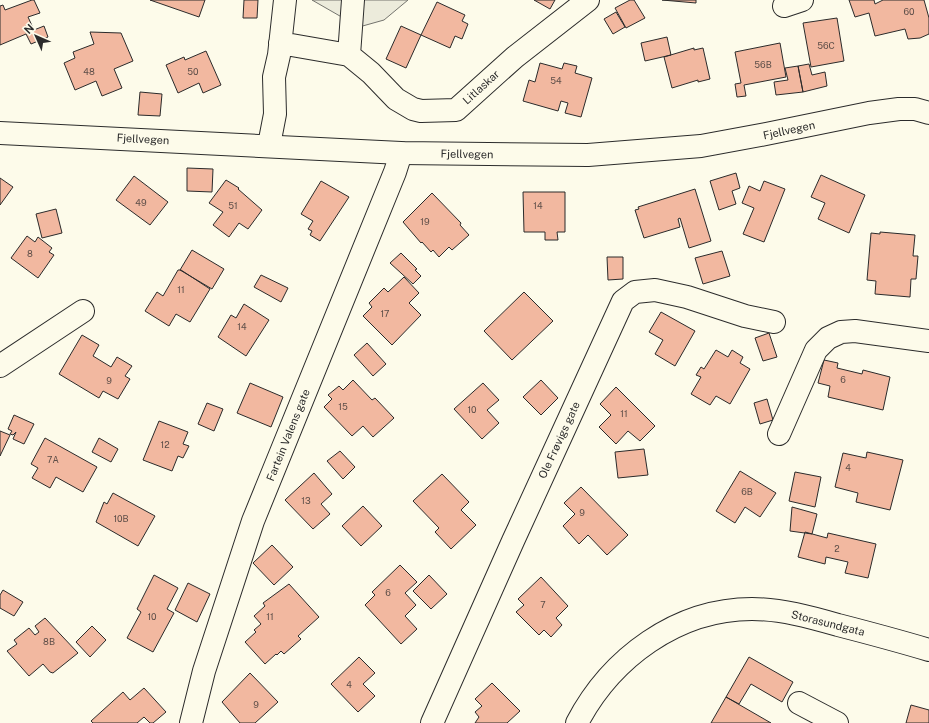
<svg xmlns="http://www.w3.org/2000/svg" width="929" height="723" font-family="'Public Sans',sans-serif">
  <style>
    .green { fill: #ecebdb; stroke: #74746e }
    .building { fill: #f2b8a0; stroke: #2b2b2b }
    .lines { fill: none; stroke-linecap: round; stroke-linejoin: round }
    .minor-casing { stroke: #2b2b2b; stroke-width: 24 }
    .major-casing { stroke: #2b2b2b; stroke-width: 24 }
    .minor { stroke: #fdfbea; stroke-width: 22 }
    .major { stroke: #fdfbea; stroke-width: 22 }
    .labels { text-anchor: middle; dominant-baseline: central; stroke-width: 3; stroke-linejoin: round; paint-order: stroke }
    .number-label { font-size: 9px; fill: #5d4e48 }
    .street-label { font-size: 11px; fill: #2b2b2b; stroke: #fdfbea }
  </style>
  <rect width="100%" height="100%" fill="#fdfbea"/>
  <path class="green" d="M312 0H408L384 20 359 27Z"/>
  <path class="building" d="M32 0H34L40 13 28 17 34 30 44 26 48 37 31 44 26 34 0 45V6L3 5 5 10Z
    M150 0H205L199 17Z
    M244 0H258L257 18H243Z
    M534 0H555L550 9Z
    M630 0H634L645 18 626 28 615 8Z
    M662 0H696V3Z
    M849 0H874L875 4 883 0H924L929 18V34L920 38 908 39 905 29 875 36 869 13 855 17Z
    M437 2 465 15 462 21 468 24 462 39 455 36 450 48 421 35Z
    M616 12 625 27 613 34 604 19Z
    M837 18 844 61 811 67 803 23Z
    M401 26 421 35 406 68 386 59Z
    M90 32 121 33 133 61 114 69 122 88 102 96 96 81 75 90 64 63 75 58 73 52 94 44Z
    M667 37 671 55 645 61 641 43Z
    M780 43 786 77 744 85 746 96 737 97 735 84 741 83 735 52Z
    M694 48V50L703 48 710 79 698 82V80L672 88 664 57Z
    M206 51 221 85 203 93 199 83 178 93 166 65 184 57 185 60Z
    M540 63 562 69 564 63 577 66 575 73 592 78 581 117 565 113 568 103 561 101 558 111 523 101 529 80 535 82Z
    M809 64 812 75 825 72 827 86 803 92 798 66Z
    M798 66 803 92 776 95 774 82 788 80 785 68Z
    M140 92 162 94 160 116 138 115Z
    M187 168 213 169 212 192 187 191Z
    M736 173 740 188 732 191 736 204 719 210 710 181Z
    M821 175 865 195 849 233 818 219 825 203 811 197Z
    M134 176 168 202 150 225 116 200Z
    M0 178 13 187 0 205Z
    M226 180 239 188 238 189 262 210 248 229 239 223 229 237 213 225 223 212 209 203Z
    M321 181 349 197 320 241 310 235 312 231 308 229 313 221 301 214Z
    M764 181 785 189 764 242 743 234 754 208 742 203 749 186 760 191Z
    M695 189 711 241 689 248 680 218 678 219 680 227 644 238 635 210 639 209 638 207Z
    M523 192H565V232H557L558 240H545V232H524Z
    M432 193 461 223 460 225 469 235 452 250 449 247 439 257 433 250 431 252 422 242 421 243 403 222Z
    M56 209 62 233 42 238 36 214Z
    M880 232 915 235 913 256H918L916 279H911L910 297 875 294 876 281 867 280 871 233 880 234Z
    M27 236 35 242 38 237 52 248 49 252 54 255 38 278 11 258Z
    M192 250 224 269 212 289 180 270Z
    M722 251 730 276 703 284 695 258Z
    M401 253 417 269 415 270 421 276 413 284 390 263Z
    M607 257H623V279L608 280Z
    M178 270H181L210 289 190 322 176 314 169 326 145 311 157 292 163 296Z
    M261 275 288 288 281 302 254 287Z
    M404 277 419 293 409 303 421 315 392 345 363 316 372 307 369 303 384 288 388 292Z
    M524 292 553 321 512 360 484 331Z
    M244 304 269 320 246 356 218 337 231 315 236 318Z
    M661 312 695 331 675 366 655 354 663 340 649 332Z
    M769 333 777 357 763 361 755 338Z
    M82 335 99 345 93 356 111 367 117 357 132 366 125 376 130 379 118 399 103 391 99 398 59 374Z
    M367 343 386 364 373 376 354 355Z
    M716 350 728 357 732 350 743 357 740 363 750 369 730 404 716 396 710 405 691 394 701 377 696 375 701 367 704 369Z
    M824 360 838 363 837 368 862 374 863 370 890 377 883 410 828 397 830 386 818 383Z
    M353 380 372 400 375 398 394 418 373 437 363 426 352 436 324 407 332 399 328 395 339 386 343 390Z
    M541 380 558 398 541 415 523 397Z
    M250 383 283 397 271 427 237 413Z
    M483 383 499 400 487 410 499 423 482 439 454 409Z
    M616 387 655 426 640 441 628 431 616 444 599 427 611 415 600 404Z
    M767 399 773 420 760 424 754 403Z
    M207 403 223 409 214 431 198 424Z
    M14 415 34 424 24 444 13 439 16 432 13 435 10 434 12 431 8 429Z
    M159 421 188 432 183 444 189 446 183 458 178 456 172 471 143 460Z
    M0 431 10 435 0 456Z
    M45 438 97 467 83 492 56 477 50 488 32 478 38 468 31 464Z
    M99 438 118 449 111 462 92 452Z
    M644 449 648 475 618 478 615 452Z
    M340 451 355 467 343 479 327 461Z
    M867 452 903 460 890 510 856 502 858 493 835 487 843 453 866 458Z
    M740 471 776 493 760 517 745 507 735 523 716 511Z
    M795 472 821 477 815 507 789 501Z
    M314 473 332 494 321 504 330 514 313 529 285 500Z
    M442 474 469 502 461 510 476 525 451 549 435 532 439 528 413 501Z
    M581 487 628 535 607 555 588 535 579 544 563 526 575 514 564 503Z
    M113 493 155 516 138 546 96 522 104 502 107 504Z
    M363 506 382 526 361 546 342 526Z
    M792 507 817 514 812 534 790 531Z
    M805 532 827 538 828 533 876 544 868 578 845 573 848 562 826 557 825 564 798 557Z
    M272 545 293 567 274 585 253 563Z
    M400 565 417 582 405 593 416 605 405 616 417 629 401 644 365 605 375 595 372 592Z
    M154 575 178 588 167 609 174 613 153 652 127 638 141 612 137 609Z
    M429 575 447 594 431 609 413 591Z
    M541 577 568 606 556 618 562 625 551 637 544 630 539 635 516 612 524 605 518 599Z
    M188 583 210 594 197 622 175 610Z
    M289 584 319 617 298 636 301 639 284 654 281 651 277 655 276 654 265 664 245 642 256 632 254 630 261 624 254 616 265 606 263 603Z
    M3 590 23 602 14 616 0 608V595Z
    M45 618 78 653 53 673 50 672 43 664 29 676 7 651 17 644 14 640 29 628 35 635 39 632 35 626Z
    M92 626 106 640 90 657 76 642Z
    M359 657 375 673 363 684 375 696 358 712 331 684Z
    M749 657 793 682 782 702 751 684 739 704 726 697Z
    M250 673 278 702 255 723H240L222 702Z
    M492 683 520 711 507 723H475L479 717 475 712 482 706 475 699Z
    M144 688 166 712 153 723H150L144 717 137 723H93L91 721 123 692 130 700Z
    M726 697 771 723H711Z
    M911 705 929 710V723H906Z"/>
  <g class="lines">
    <defs>
      <path id="minor" d="M784 6 802 0
        M280 43 349 55 371 73 396 99 413 109 421 111 456 110 515 57 588 0
        M349 55 353 0
        M269 145 275 114 274 77 279 55 285 0
        M0 366 83 311
        M779 434 816 350 828 338 841 332 855 331 929 341
        M799 703 837 723
        M191 723 204 671 253 521 395 172 401 153
        M432 723 513 541 623 301 635 292 655 290 687 297 745 316 774 322"/>
      <path id="major" d="M0 133 401 153 588 155 701 146 766 134 869 113 899 109H915L929 113
        M577 723C611 658 677 609 752 609 781 609 810 617 838 625 869 633 899 641 929 650"/>
    </defs>
    <use href="#minor" class="minor-casing"/>
    <use href="#major" class="major-casing"/>
    <use href="#minor" class="minor"/>
    <use href="#major" class="major"/>
  </g>
  <g class="labels">
    <g class="number-label">
      <text x="909" y="11">60</text>
      <text x="826" y="45">56C</text>
      <text x="763" y="64">56B</text>
      <text x="89" y="71">48</text>
      <text x="193" y="71">50</text>
      <text x="556" y="80">54</text>
      <text x="141" y="202">49</text>
      <text x="233" y="205">51</text>
      <text x="538" y="205">14</text>
      <text x="425" y="221">19</text>
      <text x="30" y="253">8</text>
      <text x="181" y="289">11</text>
      <text x="385" y="313">17</text>
      <text x="242" y="326">14</text>
      <text x="843" y="379">6</text>
      <text x="109" y="380">9</text>
      <text x="343" y="406">15</text>
      <text x="472" y="409">10</text>
      <text x="624" y="413">11</text>
      <text x="165" y="444">12</text>
      <text x="53" y="459">7A</text>
      <text x="848" y="467">4</text>
      <text x="747" y="491">6B</text>
      <text x="306" y="500">13</text>
      <text x="582" y="512">9</text>
      <text x="121" y="518">10B</text>
      <text x="837" y="548">2</text>
      <text x="388" y="592">6</text>
      <text x="543" y="604">7</text>
      <text x="152" y="616">10</text>
      <text x="270" y="616">11</text>
      <text x="49" y="641">8B</text>
      <text x="349" y="684">4</text>
      <text x="256" y="704">9</text>
    </g>
    <g class="street-label">
      <text transform="translate(481 87) rotate(-42)">Litlaskar</text>
      <text transform="translate(789 130) rotate(-12)">Fjellvegen</text>
      <text transform="translate(143 139) rotate(3)">Fjellvegen</text>
      <text transform="translate(467 154) rotate(1)">Fjellvegen</text>
      <text transform="translate(288 435) rotate(-68)">Fartein Valens gate</text>
      <text transform="translate(559 440) rotate(-65)">Ole Frøvigs gate</text>
      <text transform="translate(828 623) rotate(14)">Storasundgata</text>
    </g>
  </g>
  <g transform="translate(36 36) rotate(315)" stroke="#fdfbea" stroke-width="3" paint-order="stroke">
  <path d="M0-3L7 15L0 10L-7 15Z" fill="#2b2b2b"/>
  <text y="-6" font-size="11" font-weight="bold" text-anchor="middle" fill="#2b2b2b">N</text>
  </g>
</svg>
